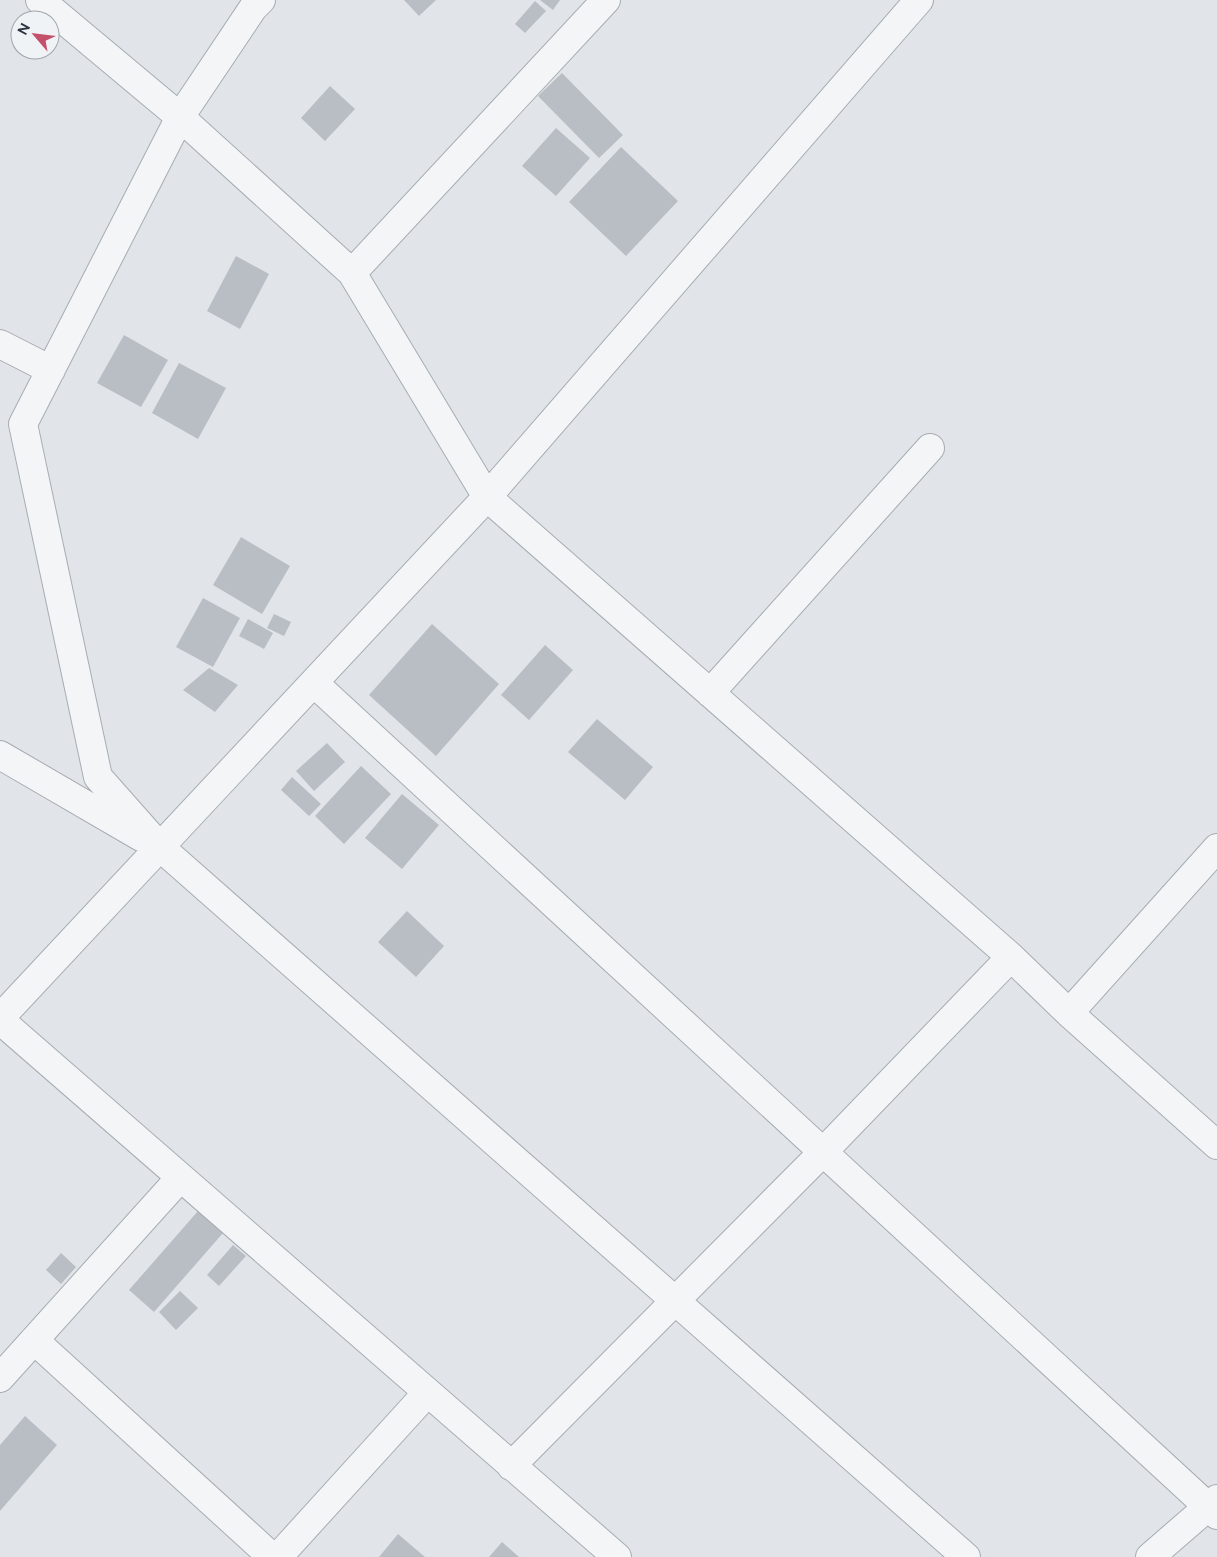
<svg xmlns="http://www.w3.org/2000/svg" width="1217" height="1557" font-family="Figtree,sans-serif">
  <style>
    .building { fill: #b9bec5 }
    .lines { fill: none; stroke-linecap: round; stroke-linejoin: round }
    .minor-casing { stroke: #a7acb3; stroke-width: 30 }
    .minor { stroke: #f3f5f7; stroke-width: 28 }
  </style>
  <rect width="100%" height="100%" fill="#e1e5e9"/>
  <path class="building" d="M404 0H436L419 16Z
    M540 0H560L553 10Z
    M535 1 546 11 525 33 515 24Z
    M562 73 623 135 599 158 538 96Z
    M330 86 355 109 325 141 301 118Z
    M556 128 590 158 556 196 522 166Z
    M621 147 678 201 626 256 569 202Z
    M236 256 269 274 240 329 207 311Z
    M124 335 168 360 141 407 97 383Z
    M179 363 226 388 198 439 152 413Z
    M241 537 290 566 262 614 213 585Z
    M203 598 240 618 213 667 176 647Z
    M274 614 291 622 284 636 267 628Z
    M248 619 273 633 264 649 239 636Z
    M432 624 499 684 436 756 369 695Z
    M545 645 573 670 529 720 501 695Z
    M209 668 238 685 215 712 183 690Z
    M597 719 653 767 625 800 568 752Z
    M327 743 345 762 314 791 296 771Z
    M361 766 391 794 344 844 315 816Z
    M292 777 321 804 309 816 281 790Z
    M402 794 439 825 402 869 365 838Z
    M407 911 444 946 416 977 378 942Z
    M198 1211 223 1233 154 1312 129 1290Z
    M233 1245 246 1256 219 1286 207 1275Z
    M61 1253 76 1267 61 1284 46 1270Z
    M180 1291 198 1308 176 1330 159 1312Z
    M25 1416 57 1445 0 1511V1445Z
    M398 1534 425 1557H379Z
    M502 1542 519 1557H489Z"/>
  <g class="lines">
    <defs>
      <path id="minor" d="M40 0 180 117 352 273 606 0
        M261 0 253 8 180 117 23 424 98 777 160 847 966 1557
        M352 273 487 497 1011 957 1069 1013 1217 1145
        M0 344 51 370
        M314 683 1217 1515
        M710 693 930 448
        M0 755 141 837
        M1069 1013 1217 848
        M0 1018 487 497 919 0
        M0 1020 617 1557
        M34 1340 272 1557
        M0 1378 180 1178
        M511 1466 823 1152 1011 957
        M278 1557 427 1393
        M1150 1557 1217 1499"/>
    </defs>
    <use href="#minor" class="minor-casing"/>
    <use href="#minor" class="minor"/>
  </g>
  <g transform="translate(35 35) rotate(298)"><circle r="24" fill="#f0f3f6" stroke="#a1a7ad"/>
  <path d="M0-4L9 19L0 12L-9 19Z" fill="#c4506a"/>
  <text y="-8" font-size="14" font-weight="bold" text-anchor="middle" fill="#2b343f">N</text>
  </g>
</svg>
